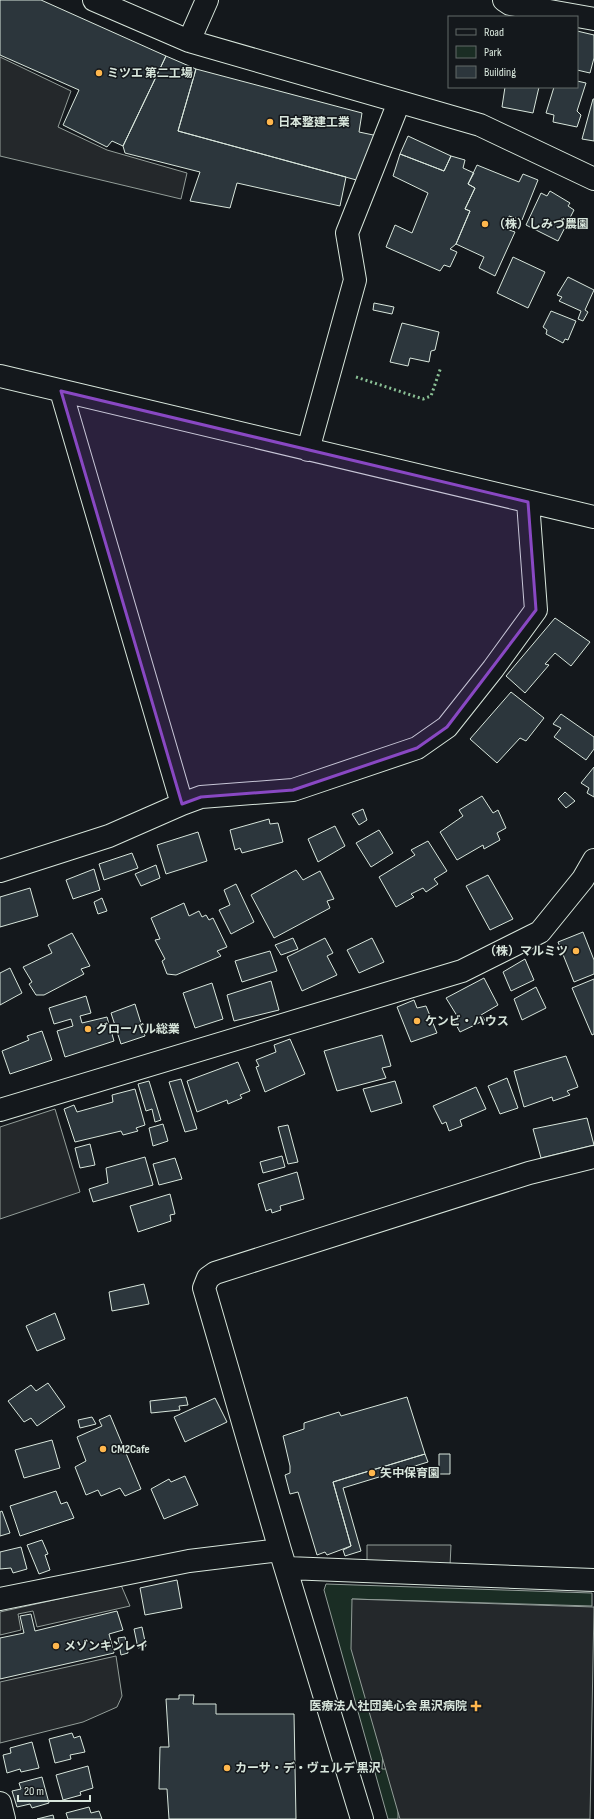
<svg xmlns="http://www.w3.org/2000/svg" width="594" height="1819" font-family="'Sofia Sans Condensed','Noto Sans JP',sans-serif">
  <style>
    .green { fill: #1a2d24; stroke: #939e99 }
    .parking { fill: #24282b; stroke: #939e99 }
    .building { fill: #2c363c; stroke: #d8e6dc }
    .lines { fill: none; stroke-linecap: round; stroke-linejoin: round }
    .minor-casing { stroke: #d8e6dc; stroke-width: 24 }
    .minor { stroke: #14181c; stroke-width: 22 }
    .hedge { stroke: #8ac095; stroke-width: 3; stroke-dasharray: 2 3; stroke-linecap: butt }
    .marked { fill: #8948c3; fill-opacity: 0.2; stroke: #8948c3; stroke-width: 3; stroke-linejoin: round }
    .poi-dot { fill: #ffb74d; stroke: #14181c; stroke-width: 1.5 }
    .labels { text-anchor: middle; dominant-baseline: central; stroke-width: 3; stroke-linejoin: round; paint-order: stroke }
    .poi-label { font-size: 12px; font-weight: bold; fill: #d8e6dc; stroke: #14181c; text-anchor: start }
  </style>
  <rect width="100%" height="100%" fill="#14181c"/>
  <path class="green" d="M326 1584 592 1593V1606L352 1599 385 1708 382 1769H398V1819H388L324 1590Z"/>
  <path class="parking" d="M0 57 71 91 58 127 107 150 187 173 181 199 0 156Z
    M55 1109 80 1192 0 1219V1127Z
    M367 1545H451L450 1566 367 1565Z
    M121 1585 130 1606 37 1627 33 1611 18 1614 21 1630 0 1635V1612Z
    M352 1599 594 1607 590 1819H400L351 1649Z
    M116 1656 122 1696 117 1707 83 1722 0 1743V1682Z"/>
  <path class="building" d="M0 0H41L166 56 123 146 112 141 107 147 63 125 79 90 0 55Z
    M577 31 594 35V58L590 73 577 70Z
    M166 56 196 69 178 131 346 177 340 206 237 183 230 208 190 201 200 172 125 153 123 146Z
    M196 69 362 113 359 132 378 136 360 181 178 131Z
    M577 81 586 83 577 111 581 115 577 127 553 122 554 115 546 113 554 87H577Z
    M505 87H539L533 113 502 107Z
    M593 99H594V141L582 139Z
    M408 136 451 156 444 171 400 154Z
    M400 154 444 171 451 156 465 160 463 168 474 173 468 184 475 188 465 209 470 211 456 244 450 249 457 252 450 267 444 265 440 271 386 247 395 225 412 233 428 193 393 176Z
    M477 165 519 182 523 174 538 180 522 220 509 216 504 228 515 232 495 276 479 268 484 257 456 244 470 211 465 209 475 188 468 184Z
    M550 191 570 203 568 206 574 210 558 241 526 225 541 193 547 196Z
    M513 257 545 272 528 308 497 293Z
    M568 277 594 290 585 310 588 312 583 321 578 319 581 311 559 301 562 297 557 295Z
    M374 303 394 307 392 314 373 310Z
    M551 311 576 321 568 340 565 339 563 343 546 334 547 330 543 327Z
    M402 323 439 332 435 350 431 351 429 362 410 358 408 366 390 362Z
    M555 618 590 642 571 666 555 653 545 664 549 665 525 693 506 676Z
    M511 692 544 718 526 741 520 738 497 763 470 739Z
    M561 714 594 737V749L586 760 554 737 561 728 553 724Z
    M594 767V797L587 793 589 788 581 783Z
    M565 792 575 801 566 808 558 799Z
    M482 796 493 813 498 810 506 828 497 833 500 840 484 849 483 845 457 860 440 832 463 816 459 810Z
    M363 809 367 820 359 825 352 814Z
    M269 819 270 824 278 823 283 842 242 853 240 848 235 850 230 830Z
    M335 826 345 846 318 862 308 839Z
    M379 830 393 853 371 867 356 843Z
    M198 832 207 861 166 874 157 845Z
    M428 841 447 871 434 879 438 884 426 892 423 888 411 894 414 897 396 907 379 877 415 855 411 850Z
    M132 853 138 868 104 880 99 864Z
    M156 865 160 878 141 886 135 874Z
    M94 869 100 890 73 899 66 880Z
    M296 870 303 880 320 871 334 899 327 901 330 908 274 938 251 895Z
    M488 875 513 919 490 930 466 886Z
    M236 884 254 922 231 934 219 910 230 905 224 890Z
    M30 888 38 916 0 927V897Z
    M102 898 107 911 98 914 94 902Z
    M184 903 189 916 199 911 202 917 206 915 209 920 213 918 227 947 217 951 221 956 176 975 167 974 162 961 165 959 155 940 160 939 151 918Z
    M583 932 594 960V974L574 982 558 942Z
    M72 933 90 966 81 969 84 974 44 995H36L29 984 32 982 23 967 52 953 48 945Z
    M293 938 298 949 281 955 275 945Z
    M325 938 333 953 327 956 337 975 302 991 287 957Z
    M372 938 384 962 359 973 347 950Z
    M270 951 277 971 242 982 235 961Z
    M525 959 534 980 511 991 503 972Z
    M10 968 22 993 0 1005V973Z
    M484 978 498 1005 481 1015 485 1020 460 1032 454 1021 459 1019 446 998Z
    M594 979V1034L592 1035 572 988Z
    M271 981 279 1010 234 1021 227 995Z
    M212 983 223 1019 195 1028 183 993Z
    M536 987 546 1008 522 1020 514 999Z
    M86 996 91 1013 80 1016 82 1023 107 1017 114 1041 65 1057 57 1031 73 1026 71 1019 54 1024 49 1008Z
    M414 1000 417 1008 426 1006 437 1033 411 1042 397 1007Z
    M135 1004 145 1036 121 1044 111 1013Z
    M42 1031 52 1060 10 1074 2 1051 29 1040 27 1036Z
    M382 1035 391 1066 382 1068 386 1078 337 1091 324 1051Z
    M290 1039 305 1074 265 1092 256 1067 259 1066 256 1060 276 1052 274 1045Z
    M566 1056 578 1087 567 1091 570 1095 553 1101 552 1097 524 1107 514 1071Z
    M238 1062 250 1091 240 1095 242 1098 228 1104 227 1100 197 1112 187 1081Z
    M507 1078 518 1108 500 1114 488 1086Z
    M181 1079 197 1129 185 1132 169 1082Z
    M149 1081 161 1120 155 1122 152 1109 146 1111 138 1084Z
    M395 1081 402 1103 371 1112 363 1089Z
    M476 1087 486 1109 460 1120 462 1126 449 1131 446 1122 442 1124 433 1106Z
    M135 1089 145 1125 136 1128 138 1131 123 1135 121 1131 75 1142 64 1109 74 1105 77 1112 113 1102 112 1095Z
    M587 1118 594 1145 541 1158 533 1129Z
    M163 1124 168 1141 153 1146 149 1128Z
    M288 1125 298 1162 288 1164 278 1127Z
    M90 1144 95 1165 80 1168 75 1148Z
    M282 1156 285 1167 263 1173 260 1162Z
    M145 1157 153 1185 93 1202 89 1189 108 1183 106 1168Z
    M175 1158 182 1179 159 1185 153 1164Z
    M297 1172 304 1199 280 1206 281 1210 272 1213 271 1209 266 1211 258 1184Z
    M170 1194 175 1214 170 1215 171 1221 138 1232 130 1206Z
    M144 1284 149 1304 112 1311 109 1292Z
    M55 1313 65 1339 37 1351 26 1326Z
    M48 1383 65 1407 37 1426 31 1418 24 1422 8 1401 31 1385 36 1391Z
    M186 1397 188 1405 179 1406 180 1410 151 1413 150 1401Z
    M407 1397 425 1454 333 1482 351 1546 327 1555 325 1552 317 1555 298 1492 290 1494 285 1475 290 1473V1466L283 1436 304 1429V1423L339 1412 341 1416Z
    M215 1398 227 1422 185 1442 174 1417Z
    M110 1415 141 1489 125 1496 120 1488 101 1496 98 1490 86 1495 75 1467 86 1461 77 1437 102 1426 99 1420Z
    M92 1417 96 1424 80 1428 78 1420Z
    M52 1440 60 1468 24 1478 15 1450Z
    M425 1454 428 1462 343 1488 361 1551 345 1556 343 1550 351 1546 333 1482Z
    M439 1454H450V1474H439Z
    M185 1476 198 1505 164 1519 151 1489 169 1479 171 1482Z
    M56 1491 61 1504 67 1502 74 1518 20 1536 10 1506Z
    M2 1511 10 1533 0 1536V1512Z
    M42 1540 48 1554 45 1555 50 1570 39 1574 27 1545Z
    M21 1547 27 1569 13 1573 11 1568 0 1569V1552Z
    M177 1580 182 1608 145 1615 140 1588Z
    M117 1611 123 1630 109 1634 114 1653 0 1679V1638L24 1633 20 1616 31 1614 35 1631Z
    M142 1627 146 1646 138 1648 134 1629Z
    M125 1637 128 1653 121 1655 118 1638Z
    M179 1695H194L193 1704H216V1714H294L296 1819H169L167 1789H159L160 1747H169L166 1699H179Z
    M72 1733 74 1738 80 1736 85 1752 70 1755 71 1759 55 1763 49 1739Z
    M32 1742 39 1768 21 1772 20 1769 7 1773 3 1755 11 1753 10 1748Z
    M88 1766 93 1788 80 1792 81 1795 63 1800 56 1775Z
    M42 1777 49 1803 32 1808 30 1804 17 1807 12 1791 21 1789 19 1783Z
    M89 1807 91 1813 99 1811 102 1819H68L66 1813Z
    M53 1815 54 1819H37Z"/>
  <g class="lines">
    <defs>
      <path id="minor" d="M94 0 189 41 480 125 594 179
        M504 0 510 4 594 19
        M189 41 207 0
        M0 376 594 517
        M61 391 182 804
        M308 450 355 280 347 233 399 102
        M0 871 109 836 182 804 201 797 293 790 417 748 447 727 493 669 536 610 528 502
        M0 1110 462 971 540 932 583 879 594 860
        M287 1568 594 1580
        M0 1599 189 1561 280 1550
        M0 1803 4 1819
        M362 1819 280 1550 204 1288 208 1278 215 1273 529 1173 594 1157"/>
    </defs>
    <use href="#minor" class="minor-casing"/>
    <use href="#minor" class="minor"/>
    <path class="hedge" d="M356 377 423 399 431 396 441 367"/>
  </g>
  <path class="marked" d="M61 391 528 502 536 610 447 727 417 748 293 790 201 797 182 804Z"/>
  <g class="poi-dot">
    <circle cx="99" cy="73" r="4"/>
    <circle cx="270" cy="122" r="4"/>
    <circle cx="485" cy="224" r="4"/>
    <circle cx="576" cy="951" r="4"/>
    <circle cx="417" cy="1021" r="4"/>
    <circle cx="88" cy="1029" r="4"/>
    <circle cx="103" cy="1449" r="4"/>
    <circle cx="372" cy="1473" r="4"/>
    <circle cx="56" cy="1646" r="4"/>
    <path d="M474 1700h4v4h4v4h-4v4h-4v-4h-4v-4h4z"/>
    <circle cx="227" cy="1768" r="4"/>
  </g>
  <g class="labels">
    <g class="poi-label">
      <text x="107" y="73">ミツエ 第二工場</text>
      <text x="278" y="122">日本整建工業</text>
      <text x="493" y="224">（株）しみづ農園</text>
      <text x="568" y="951" text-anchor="end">（株）マルミツ</text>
      <text x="425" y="1021">ケンビ・ハウス</text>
      <text x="96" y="1029">グローバル総業</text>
      <text x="111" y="1449">CM2Cafe</text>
      <text x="380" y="1473">矢中保育園</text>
      <text x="64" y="1646">メゾンキンレイ</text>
      <text x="467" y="1706" text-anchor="end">医療法人社団美心会 黒沢病院</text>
      <text x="235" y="1768">カーサ・デ・ヴェルデ 黒沢</text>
    </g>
  </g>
  <rect x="448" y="16" width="130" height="72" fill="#14181c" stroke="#626a69"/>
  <rect x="456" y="29" width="20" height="6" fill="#14181c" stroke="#626a69"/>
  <text x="484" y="36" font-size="12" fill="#d8e6dc">Road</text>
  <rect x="456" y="46" width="20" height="12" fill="#1a2d24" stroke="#626a69"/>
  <text x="484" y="56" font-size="12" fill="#d8e6dc">Park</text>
  <rect x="456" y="66" width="20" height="12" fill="#2c363c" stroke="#626a69"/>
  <text x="484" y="76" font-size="12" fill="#d8e6dc">Building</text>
  <path d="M18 1795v6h72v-6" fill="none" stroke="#d8e6dc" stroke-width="2"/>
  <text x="24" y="1795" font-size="12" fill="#d8e6dc" stroke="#14181c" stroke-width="3" paint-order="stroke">20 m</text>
</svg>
